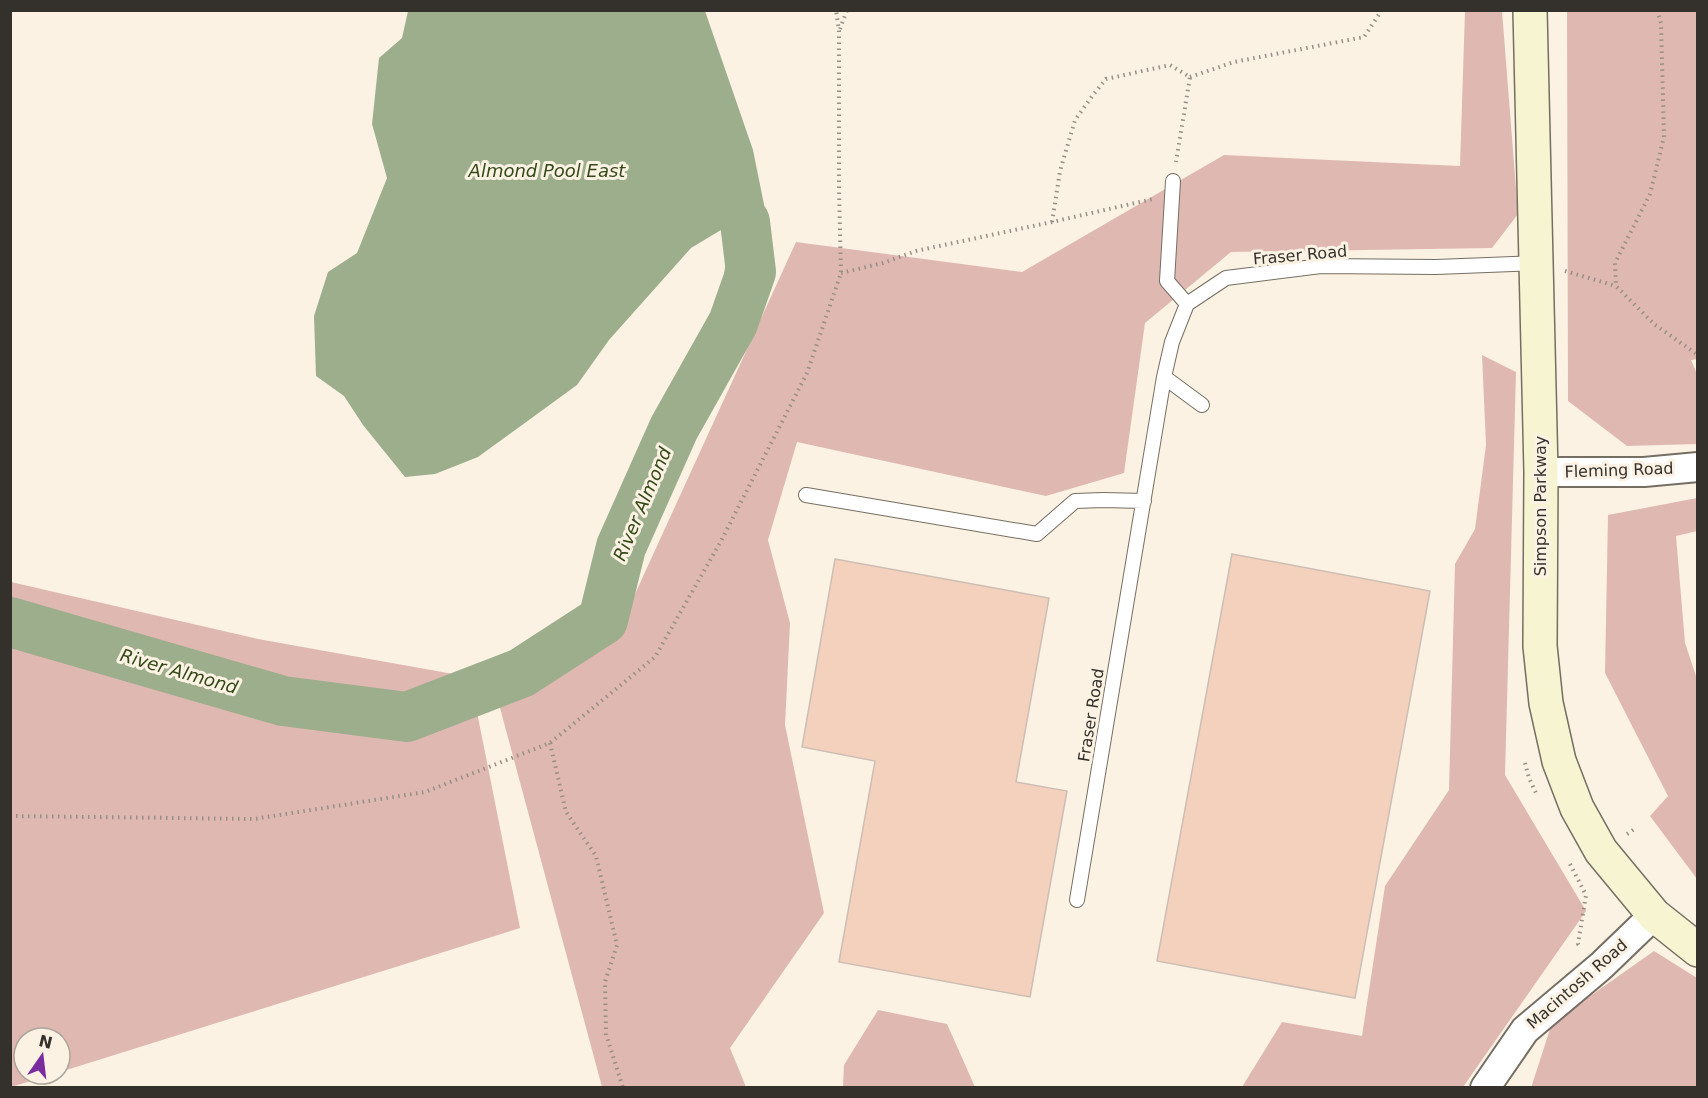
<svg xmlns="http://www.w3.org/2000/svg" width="1708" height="1098" font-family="'DejaVu Sans',sans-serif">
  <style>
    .green { fill: #e0b8b2 }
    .water { fill: #9dae8d }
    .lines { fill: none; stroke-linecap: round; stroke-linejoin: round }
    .river { stroke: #9dae8d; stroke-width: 50 }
    .building { fill: #f4d1bc; stroke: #cdbeb5; stroke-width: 1.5 }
    .lane-casing { stroke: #756e62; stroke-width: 16 }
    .street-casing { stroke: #756e62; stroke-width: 32 }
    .secondary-casing { stroke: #756e62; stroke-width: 36 }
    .path { stroke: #969087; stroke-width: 4; stroke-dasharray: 1.5 4.5; stroke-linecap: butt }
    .lane { stroke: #fff; stroke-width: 14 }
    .street { stroke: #fff; stroke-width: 28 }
    .secondary { stroke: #f7f4d2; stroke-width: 33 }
    .labels { text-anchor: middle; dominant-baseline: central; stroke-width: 6; stroke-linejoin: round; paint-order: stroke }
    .street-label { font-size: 16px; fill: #34312c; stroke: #fbf2e4 }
    .water-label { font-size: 18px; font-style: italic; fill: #334917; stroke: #fbf2e4 }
  </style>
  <rect width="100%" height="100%" fill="#fbf2e4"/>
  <path class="green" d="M1465 11H1502L1518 214 1492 248 1231 252 1145 323 1124 473 1046 496 797 442 768 540 790 623 785 725 824 913 730 1048 746 1087H602L496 693 619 629 796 242 1022 272 1224 155 1460 166Z
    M1567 11H1697L1698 359 1691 360 1697 374V444L1627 446 1568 401Z
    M1482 355 1516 372 1505 775 1586 911 1463 1087H1242L1282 1022 1362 1036 1385 886 1449 790 1455 564 1475 529 1486 445Z
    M1697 498V531L1676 536 1685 643 1697 679V879L1650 816 1668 796 1605 673 1608 515Z
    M11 582 258 639 470 677 520 928 60 1072V1038H24V1074H54L11 1087Z
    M1654 951 1697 978V1087C1690 1087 1685 1086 1677 1088H1531L1552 1023Z
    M878 1010 947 1024 975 1087H843L844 1065Z"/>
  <path class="water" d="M408 11H705L753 150 771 239 762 287 722 289 726 260 721 230 691 248 609 340 577 385 478 457 435 474 405 477 363 425 344 396 316 376 314 316 328 272 357 253 387 178 372 124 379 58 402 38Z"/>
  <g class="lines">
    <path class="river" d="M10 622 283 701 407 717 521 673 603 620 621 547 674 428 733 323 751 272 745 222"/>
  </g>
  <path class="building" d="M1232 554 1430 591 1355 998 1157 961Z
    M835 559 1049 598 1016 782 1067 791 1030 997 839 962 875 761 802 747Z"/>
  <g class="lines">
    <defs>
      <path id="lane" d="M1173 181 1167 281 1187 304
        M1164 377 1202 405
        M806 495 1037 534 1075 501 1103 500 1144 501
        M1077 900 1164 377 1172 342 1187 304 1226 278 1321 266 1436 267 1537 263"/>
      <path id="street" d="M1541 472H1644L1698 467
        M1485 1088 1525 1030 1601 966 1654 915"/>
      <path id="secondary" d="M1530 10 1541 472 1540 646 1546 703 1559 761 1577 808 1601 851 1654 915 1698 950"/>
    </defs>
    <use href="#lane" class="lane-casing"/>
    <use href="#street" class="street-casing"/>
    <use href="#secondary" class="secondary-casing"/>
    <path class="path" d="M1657 10 1661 23 1664 137 1650 194 1615 263 1616 286 1654 324 1698 355
      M840 29 847 10
      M1190 77 1234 62 1364 37 1382 10
      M1052 222 1060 171 1075 120 1093 95 1106 79 1170 65 1190 77 1176 162
      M1565 271 1616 286
      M841 273 883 263 916 251 1052 222 1153 199
      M550 743 566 812 596 856 617 945 605 982 606 1034 623 1088
      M1525 763 1529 778 1537 795
      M10 816 254 819 425 792 550 743 655 657 721 541 807 373 841 273 839 190V31L836 10
      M1627 834 1636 828
      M1570 864 1586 895 1578 944 1581 947"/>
    <use href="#lane" class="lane"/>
    <use href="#street" class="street"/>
    <use href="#secondary" class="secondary"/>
  </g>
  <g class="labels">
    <g class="street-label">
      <text transform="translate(1300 255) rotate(-5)">Fraser Road</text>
      <text transform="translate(1619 470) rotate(-2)">Fleming Road</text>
      <text transform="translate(1540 506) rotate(-90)">Simpson Parkway</text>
      <text transform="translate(1091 715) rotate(-81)">Fraser Road</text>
      <text transform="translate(1577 984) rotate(-41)">Macintosh Road</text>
    </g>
    <g class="water-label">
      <text x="547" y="170">Almond Pool East</text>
      <text transform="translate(642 504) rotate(-67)">River Almond</text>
      <text transform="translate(179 671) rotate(16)">River Almond</text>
    </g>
  </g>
  <rect width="1708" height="1098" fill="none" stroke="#34312c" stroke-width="24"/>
  <g transform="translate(42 1056) rotate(14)"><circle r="28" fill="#fbf2e4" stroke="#aba59a" stroke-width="1.5"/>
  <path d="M0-4.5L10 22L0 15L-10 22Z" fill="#792c9d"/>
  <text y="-9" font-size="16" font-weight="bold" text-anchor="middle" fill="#34312c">N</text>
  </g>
</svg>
